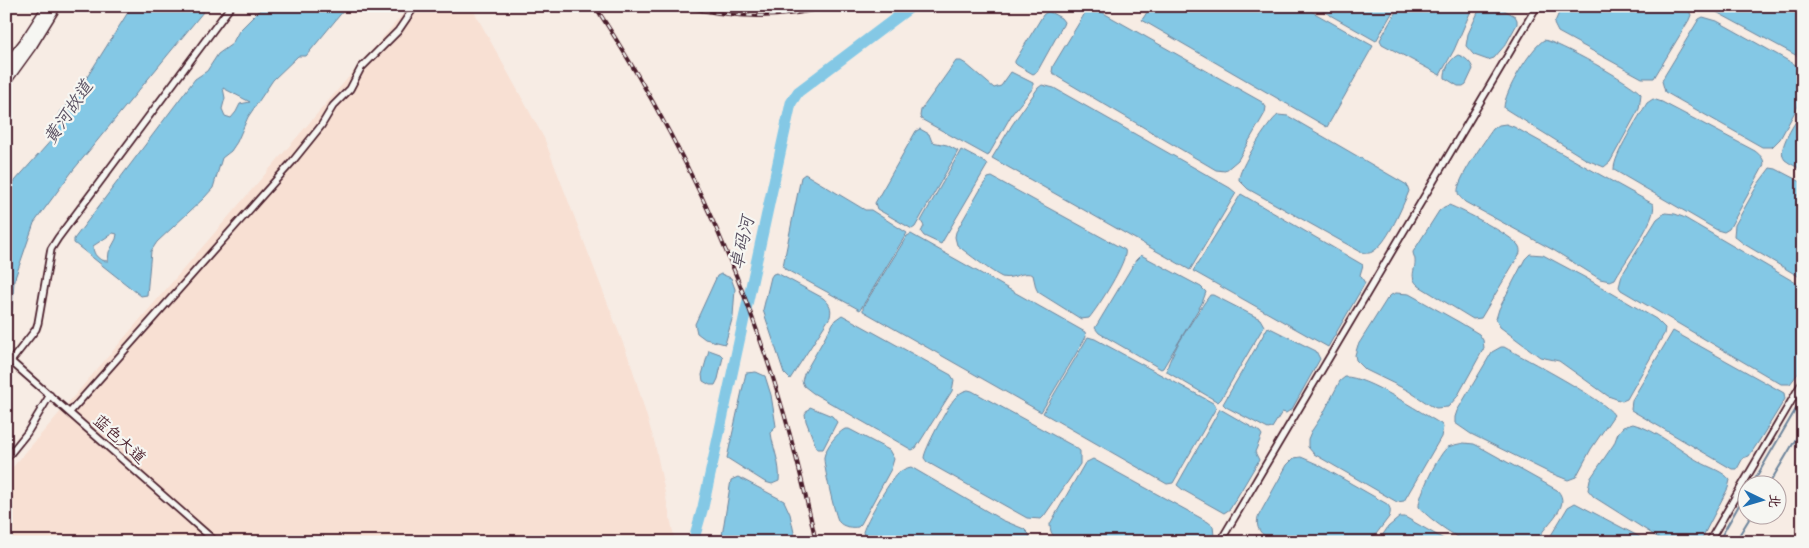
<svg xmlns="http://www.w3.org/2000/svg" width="1809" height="548" font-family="Sriracha,'LXGW WenKai TC',sans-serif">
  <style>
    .built { fill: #f8e0d3 }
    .water { fill: #84c8e5; stroke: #6d849b; fill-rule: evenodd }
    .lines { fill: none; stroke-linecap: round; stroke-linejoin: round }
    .stream { stroke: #6d849b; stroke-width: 2 }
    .river { stroke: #84c8e5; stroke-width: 11 }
    .street-casing { stroke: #4a1f2b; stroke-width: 9 }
    .primary-casing { stroke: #4a1f2b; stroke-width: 12 }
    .street { stroke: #f6f6f2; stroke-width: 5.5 }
    .primary { stroke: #f6f6f2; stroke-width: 9 }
    .rail-casing { stroke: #4a1f2b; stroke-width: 4 }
    .rail { stroke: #f6f6f2; stroke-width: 2; stroke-dasharray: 5.5; stroke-linecap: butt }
    .labels { text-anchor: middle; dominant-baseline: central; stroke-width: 4.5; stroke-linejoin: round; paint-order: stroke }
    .street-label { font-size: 16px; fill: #4a1f2b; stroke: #f6f6f2 }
    .water-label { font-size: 18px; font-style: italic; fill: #5b5263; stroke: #f6f6f2 }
  </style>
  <rect width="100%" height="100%" fill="#f7ece4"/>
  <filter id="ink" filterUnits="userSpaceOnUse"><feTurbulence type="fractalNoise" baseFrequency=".02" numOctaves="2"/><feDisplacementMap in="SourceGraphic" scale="10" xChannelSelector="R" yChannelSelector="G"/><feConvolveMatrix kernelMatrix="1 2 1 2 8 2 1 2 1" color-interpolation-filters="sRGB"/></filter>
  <g filter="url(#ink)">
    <path class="built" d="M410 6H471L544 138 631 364 655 444 675 542H6V475Z"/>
    <path class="water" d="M132 6H208L74 169 34 223 14 281 12 312 6 326V191L55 136 60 112 72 101Z
      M264 6H344V10L306 56H298L273 80 248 117 237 142 231 151 222 158 213 188 204 198 157 242 151 251 147 295 141 296 74 243V239L195 79 207 71 218 54 232 44 239 31ZM223 88 250 102 240 104 236 112 231 118 225 116 222 109 225 98ZM113 233 117 234 116 239 109 252 108 261C99 261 93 255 93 246Z
      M1151 6H1302L1373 46 1327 127 1142 20Z
      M1314 6H1396L1376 41Z
      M1399 6H1473L1454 50 1440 75 1382 44 1380 40Z
      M1481 6H1497L1515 16 1517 20V24L1506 44 1494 58 1488 60 1474 55 1466 46 1468 34Z
      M1562 6H1687L1691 15 1689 20 1657 73 1654 78H1642L1558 32 1554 24Z
      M1708 6H1803V59L1709 8Z
      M1090 8 1098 10 1262 102 1266 107 1265 113 1238 160 1225 171 1216 170 1058 77 1052 72 1053 66 1085 13Z
      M1048 11 1061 18 1064 22 1063 25 1037 72 1033 74 1017 65 1015 63V61L1043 15Z
      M1703 17 1717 21 1803 69V97L1780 139 1772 147H1762L1665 92 1662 81 1665 75 1699 19Z
      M1544 40C1558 42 1632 83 1641 94L1639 109 1610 162 1604 167 1587 160 1504 108C1504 92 1531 48 1544 40Z
      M1458 55C1465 57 1471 62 1473 69L1466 84 1463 86H1458L1445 78C1444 70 1450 59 1458 55Z
      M956 61H961L966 64 994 88 1001 86 1011 72 1033 83V88L1012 114 988 156 921 119 920 116 921 110Z
      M1042 85 1054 88 1230 188 1236 193 1190 270 992 158 1012 125 1038 88Z
      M1653 99 1662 102 1755 151C1760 155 1766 160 1763 167L1729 229 1724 232 1717 230 1614 170C1613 156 1639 117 1647 103Z
      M1803 110V170C1797 167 1790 164 1785 160 1775 149 1797 121 1803 110Z
      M1278 115 1288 116 1407 185 1409 191 1407 196C1400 211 1387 244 1372 252 1368 254 1365 253 1361 252L1248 189 1239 180C1238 169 1269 121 1278 115Z
      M1506 124 1514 127 1653 204C1659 217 1622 265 1615 279L1610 281 1600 279 1555 251 1465 202C1462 199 1458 196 1458 192 1456 181 1485 140 1493 129L1499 125Z
      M920 129 929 134 932 142 947 145 958 151 915 227 912 229 877 209 875 203 916 131Z
      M961 150 988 164 941 244 924 236 921 232 924 226 921 221Z
      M1770 168 1776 169 1803 183V279L1744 244 1734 236 1735 225 1758 184Z
      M805 174 865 210H871L907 233 860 310 785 269 783 266 801 177Z
      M992 177 1125 250C1129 259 1097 309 1089 318L1081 319 1038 292 1036 288 1033 275C1023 270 1013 280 1002 277 993 273 967 253 957 245L955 237 956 232 983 185 988 178Z
      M1241 194 1363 265 1360 275 1365 283 1328 347 1193 271Z
      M1449 205C1462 210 1511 235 1518 245 1520 248 1520 249 1520 253L1481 318 1473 319 1468 316 1419 286C1408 277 1416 270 1415 260 1415 257 1413 255 1413 252L1439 211 1444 207Z
      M1665 213 1675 214 1683 217 1803 287V367L1790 384H1781L1621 290 1619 287 1622 275 1657 219Z
      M911 234 1085 332 1086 337 1041 412 863 311V307L907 236Z
      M1530 254 1543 255 1586 278 1656 319 1665 328 1664 334 1627 399 1622 401 1608 396 1559 361 1540 357 1500 327 1496 319 1499 309 1525 259Z
      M1141 255 1201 287 1206 292 1202 303 1163 368 1161 369 1099 333 1095 328 1136 260Z
      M777 273 823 298C830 304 832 308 830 317L790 379 784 373 763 310 771 277 773 274Z
      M721 274 731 278 735 289 733 316 725 344 705 339 697 333 695 324 717 276Z
      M1396 293 1409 294 1459 322 1479 334 1483 340 1484 348 1457 397 1448 407 1436 408 1430 405 1407 390 1366 370 1356 360 1355 355 1358 345 1387 299 1391 295Z
      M1210 295H1213L1260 319 1264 326 1221 399 1218 402 1167 372C1165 360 1201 307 1210 295Z
      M842 315 951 375 954 380 952 391 916 448 912 450 813 393 804 386 802 381 804 374 835 320Z
      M1268 327 1316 351 1320 359 1292 409 1286 413 1282 412 1272 428 1268 429 1226 407 1223 404Z
      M1673 331 1784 393 1785 399 1759 441 1749 456 1743 458 1737 469H1732L1631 410 1632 400Z
      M1088 337 1095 339 1213 403 1216 408 1173 483 1167 484 1043 413Z
      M1501 347H1504C1524 358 1605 400 1614 415L1591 449 1576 477 1568 480 1548 472 1471 434 1455 423V417L1457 411 1492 352Z
      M709 350 720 354 723 357 718 379 715 385H710L703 381 702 375Z
      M756 372 765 376 771 395 776 426 771 433C773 449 781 465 779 481L772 484 765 482 727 458 746 373Z
      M1345 377C1366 376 1420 412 1441 424L1443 427 1441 437 1404 501 1397 502 1314 454 1308 447V439L1311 432 1323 414 1340 381Z
      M968 390 972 391 1075 447 1080 451V464L1044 516 1041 519 1027 518 927 462 924 458C924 450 948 406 955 398 959 394 962 391 968 390Z
      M810 407 832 416 837 422 823 449H817L806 421 805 414Z
      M1220 409 1260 432 1262 435 1255 452 1259 460 1230 509 1224 513 1183 490 1177 485Z
      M1633 424C1657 430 1678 450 1700 462 1710 468 1723 471 1730 480L1728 488 1700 542H1665L1594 497 1588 490 1590 479 1614 444 1618 433 1623 427Z
      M845 429H849L889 450 894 459 891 469 861 524 858 527C852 528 843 527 839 522 835 517 823 463 824 457 826 447 837 433 845 429Z
      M1464 443 1474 444 1480 447 1557 490C1574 507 1542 525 1537 542 1515 542 1492 544 1470 542 1458 540 1427 517 1419 507 1418 496 1439 453 1448 447 1453 445 1459 444 1464 443Z
      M1301 457 1317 464 1387 504C1391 508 1391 512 1389 517L1370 542H1274C1263 535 1255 531 1258 517L1287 465 1294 458Z
      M1093 459 1208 522 1213 526 1214 536 1210 542H1063C1054 537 1050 535 1050 524L1085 463Z
      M911 467 1002 520 1024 529 1029 534 1030 542H868L865 539 863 532C866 521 889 482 897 474 902 470 906 468 911 467Z
      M738 477 784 501 790 514 796 542H721L731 480Z
      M1575 503 1638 536 1646 542H1547L1568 507Z
      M1400 517H1405L1449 542H1378L1388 527Z"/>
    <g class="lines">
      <path class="stream" d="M1751 486 1803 397
        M1768 486 1803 427
        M1718 542 1746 493
        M1735 542 1751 516"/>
      <path class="river" d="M693 542 703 507 791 103 798 92 912 6"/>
      <defs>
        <path id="street" d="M6 357 216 542
          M11 361 36 329 38 323 51 249 58 238 231 6
          M70 412 292 162 321 126 333 106 350 89 361 68 398 31 415 6
          M6 459 27 433 50 395
          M1220 542 1537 6
          M1709 542 1803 381"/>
        <path id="primary" d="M6 66 24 43 48 6
          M6 81 32 45 56 6"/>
      </defs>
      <use href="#street" class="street-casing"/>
      <use href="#primary" class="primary-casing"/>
      <use href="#street" class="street"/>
      <use href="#primary" class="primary"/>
      <defs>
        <path id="rail" d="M595 6C667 117 727 237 768 363 788 421 803 482 816 542
          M682 6C730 18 781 20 829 6"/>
      </defs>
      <use href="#rail" class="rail-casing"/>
      <use href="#rail" class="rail"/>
    </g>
  </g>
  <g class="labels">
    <g class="street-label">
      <text transform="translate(120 439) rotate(42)">蓝色大道</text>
    </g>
    <g class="water-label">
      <text transform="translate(68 112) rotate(-56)">黄河故道</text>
      <text transform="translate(742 243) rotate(-77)">卓码河</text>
    </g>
  </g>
  <rect width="1809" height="548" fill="none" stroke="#f6f6f2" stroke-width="25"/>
  <rect x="12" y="12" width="1784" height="523" fill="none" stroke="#4a1f2b" stroke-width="2" filter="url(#ink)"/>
  <g transform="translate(1762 500) rotate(95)"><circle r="24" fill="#f6f6f2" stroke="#b1a0a2"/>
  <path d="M0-4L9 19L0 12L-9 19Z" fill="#1f6fb2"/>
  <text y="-8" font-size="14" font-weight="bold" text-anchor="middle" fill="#4a1f2b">北</text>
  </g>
</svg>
